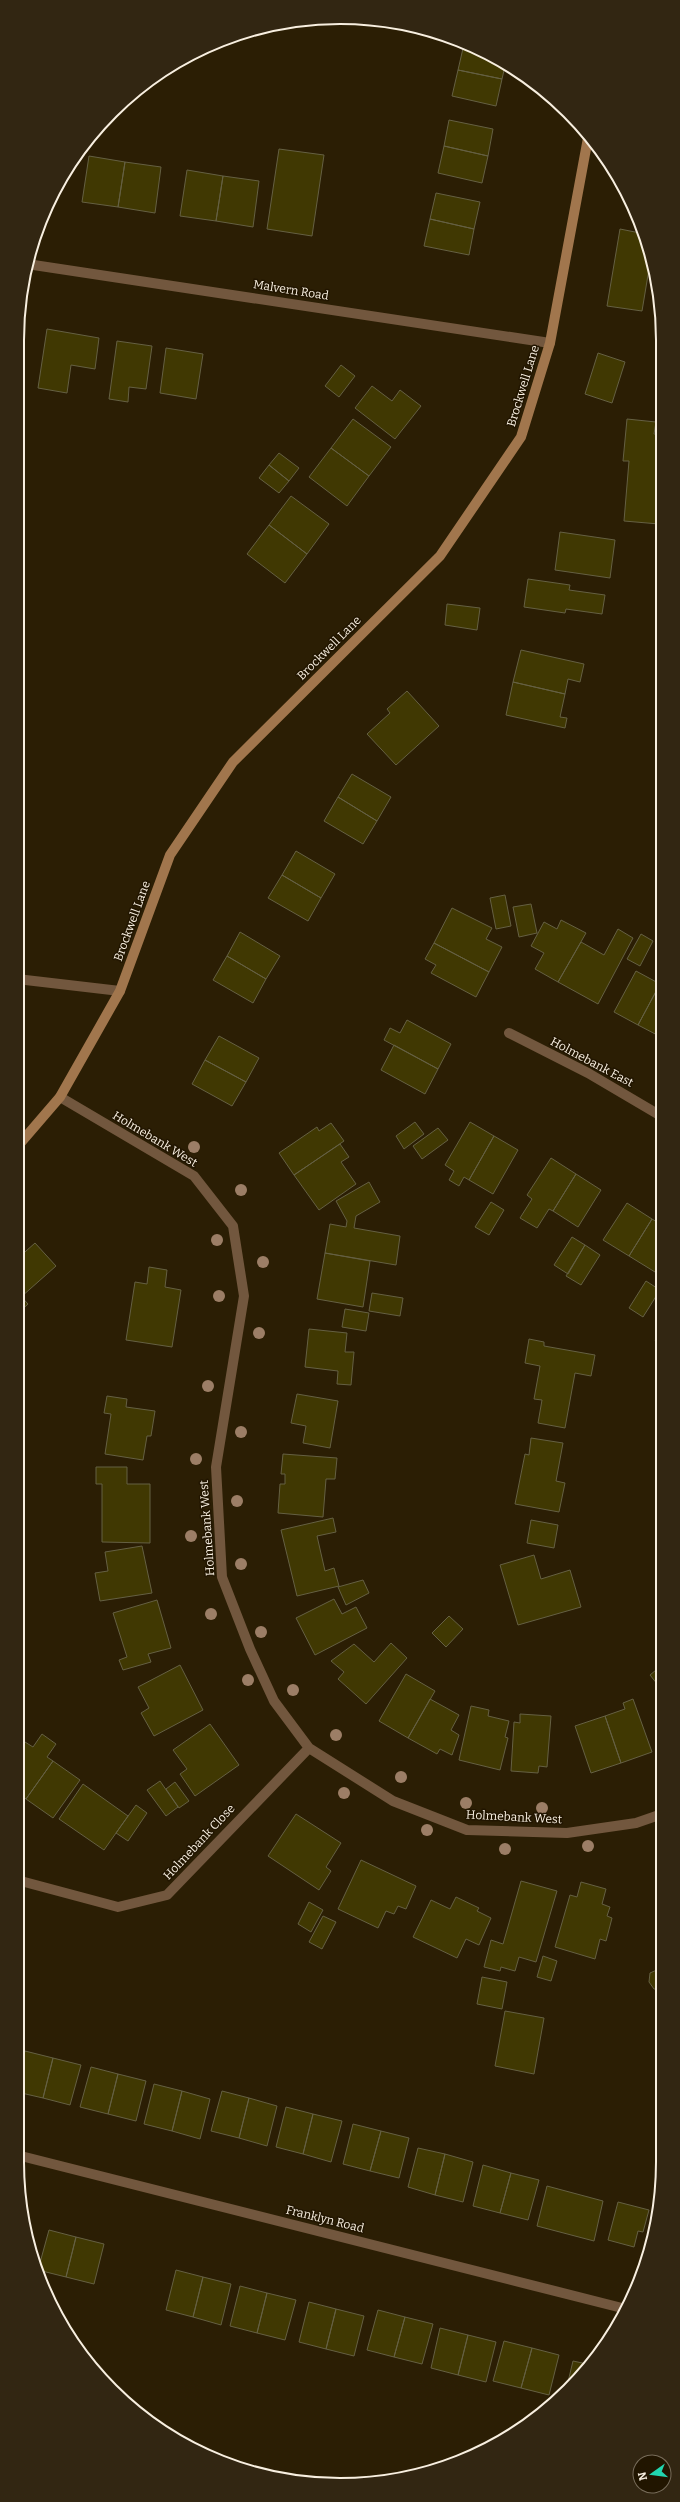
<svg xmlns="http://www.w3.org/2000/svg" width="680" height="2502" font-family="Bitter,serif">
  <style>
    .building { fill: #403802; stroke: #656043 }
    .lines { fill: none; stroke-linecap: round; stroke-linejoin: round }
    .lane { stroke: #72573e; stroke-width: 10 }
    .street { stroke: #72573e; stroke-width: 10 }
    .secondary { stroke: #a1764d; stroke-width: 10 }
    .tree { fill: #9c7e66 }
    .labels { text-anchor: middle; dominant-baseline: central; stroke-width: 3; stroke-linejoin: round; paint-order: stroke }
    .street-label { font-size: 12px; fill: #f8efe0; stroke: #211500 }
    .rim { fill: none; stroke: #f8efe0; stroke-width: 2 }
  </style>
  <rect width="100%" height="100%" fill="#2b1e04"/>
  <path class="building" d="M464 44 483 50 505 66 502 79 458 70Z
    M458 70 502 79 496 106 452 96Z
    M449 120 493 129 488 156 444 146Z
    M444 146 488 156 482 183 438 173Z
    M279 149 324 155 312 236 267 229Z
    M89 156 125 162 118 207 82 202Z
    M125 162 161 167 155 213 118 207Z
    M187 170 223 176 216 221 180 216Z
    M223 176 259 181 253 227 216 221Z
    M436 193 480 202 474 229 430 219Z
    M430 219 474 229 469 255 424 246Z
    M620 229 640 233 650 263 642 311 607 306Z
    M18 327 22 328 17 363V340Z
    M47 329 99 338 95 369 71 365 67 393 38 388Z
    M117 341 152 346 146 389 129 387 128 402 109 399Z
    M166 348 203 354 196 399 160 393Z
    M598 353 625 362 612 403 585 394Z
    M341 365 355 376 339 397 325 386Z
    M372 386 392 401 400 390 421 406 395 439 355 408Z
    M353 419 391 447 369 476 331 448Z
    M627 419 656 422 654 434 660 435 659 524 624 521 629 461H623Z
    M331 448 369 476 347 506 309 477Z
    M279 453 299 468 289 481 269 465Z
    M269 465 289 481 279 493 259 478Z
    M291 496 329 524 307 554 269 525Z
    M269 525 307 554 285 583 247 554Z
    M560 532 615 540 610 578 555 570Z
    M528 579 570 585 569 590 605 595 602 614 566 609 565 613 524 607Z
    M447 604 480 608 477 630 445 625Z
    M521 650 584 664 580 682 568 679 565 694 513 682Z
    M513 682 565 694 560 717 567 718 565 728 506 715Z
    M407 691 439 726 396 765 367 734 390 713 387 709Z
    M352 774 391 797 377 821 338 797Z
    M338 797 377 821 363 844 324 821Z
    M296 851 335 874 321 898 282 875Z
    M282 875 321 898 308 921 268 898Z
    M505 895 511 926 496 929 490 898Z
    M531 904 537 933 519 937 513 907Z
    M452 908 492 928 486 939 502 947 489 972 434 943Z
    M561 920 586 933 558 982 535 969 544 953 531 946 544 922 557 929Z
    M618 929 633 938 598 1004 558 982 581 942 604 955Z
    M240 932 280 956 266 979 227 956Z
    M641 934 653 941 640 966 627 959Z
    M434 943 489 972 476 997 431 973 436 965 425 959Z
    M227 956 266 979 253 1003 213 980Z
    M636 971 660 984 638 1025 614 1012Z
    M661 982V1037L638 1025Z
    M407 1020 451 1044 438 1069 384 1040 390 1028 400 1033Z
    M219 1036 259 1058 246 1082 205 1060Z
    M394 1045 438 1069 425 1094 381 1070Z
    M205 1060 246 1082 232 1106 192 1084Z
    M415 1122 424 1134 404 1149 396 1136Z
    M470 1122 494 1136 469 1180 464 1177 459 1186 449 1180 454 1171 445 1165Z
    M331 1123 344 1141 294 1175 279 1153 317 1127 319 1131Z
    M438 1128 448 1140 422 1159 413 1146Z
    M494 1136 518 1150 493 1194 469 1180Z
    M340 1144 349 1157 341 1162 356 1184 319 1210 294 1175Z
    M551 1158 576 1174 553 1211 549 1209 537 1228 520 1218 532 1199 527 1195Z
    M576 1174 601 1190 578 1227 553 1211Z
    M369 1182 380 1202 356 1216 354 1228 400 1236 396 1265 325 1253 330 1224 346 1227 347 1221 336 1201Z
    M491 1202 504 1210 489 1235 475 1227Z
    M627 1203 652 1219 629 1256 603 1240Z
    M652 1219 662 1225V1261L655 1272 629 1256Z
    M572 1237 585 1245 568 1274 554 1265Z
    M35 1243 56 1266 21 1297 17 1292V1259Z
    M585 1245 600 1255 581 1285 566 1276Z
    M325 1253 370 1261 363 1307 317 1299Z
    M149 1267 167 1270 165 1287 181 1290 172 1347 126 1340 135 1282 147 1284Z
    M646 1281 660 1290 643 1317 629 1308Z
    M17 1292 28 1304 17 1314Z
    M372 1293 403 1298 400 1316 369 1311Z
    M345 1309 369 1313 366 1331 342 1327Z
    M309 1329 347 1333 345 1352H354L351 1385 337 1384 338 1371 305 1367Z
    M662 1330V1345L655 1341Z
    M529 1339 544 1342V1346L595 1355 591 1376 575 1373 565 1428 538 1423 542 1400 534 1399 540 1366 525 1363Z
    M297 1394 338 1401 330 1448 303 1443 306 1426 291 1423Z
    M107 1396 127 1399 126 1407 155 1411 151 1436H147L143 1460 105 1454 111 1414 104 1413Z
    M531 1438 563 1443 556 1481 565 1483 559 1512 515 1504 525 1454 529 1455Z
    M283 1454 337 1458 335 1479H326L323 1517 278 1513 280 1484H285V1474H281Z
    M96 1467H127V1484H150V1543L102 1542V1484H96Z
    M333 1518 336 1532 317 1536 325 1571 334 1568 339 1586 297 1596 281 1530Z
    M531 1520 558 1525 554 1548 527 1543Z
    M142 1546 152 1593 100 1601 95 1573 108 1571 105 1552Z
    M534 1555 541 1579 570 1570 581 1607 518 1625 500 1565Z
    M363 1580 369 1593 346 1605 338 1587Z
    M334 1599 342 1614 356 1607 367 1628 315 1655 296 1618Z
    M157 1600 171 1648 148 1654 151 1662 123 1670 119 1660 127 1657 113 1613Z
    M449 1616 463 1629 446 1647 432 1633Z
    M391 1643 407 1658 366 1704 338 1679 344 1672 331 1661 354 1644 374 1662Z
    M180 1665 203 1710 154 1736 141 1713 149 1708 138 1687Z
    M662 1665V1690L650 1675Z
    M406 1674 435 1691 408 1738 379 1721Z
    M430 1699 459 1715 451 1730 459 1735 452 1755 440 1749 437 1754 408 1738Z
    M633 1699 652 1752 621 1763 605 1716 625 1709 623 1703Z
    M471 1706 489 1710 488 1716 509 1721 505 1737 508 1738 500 1770 459 1760Z
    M520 1714 551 1716 547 1767 539 1766 538 1773 511 1771 514 1722 520 1723Z
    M605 1716 621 1763 591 1773 575 1726Z
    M210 1724 239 1765 195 1796 180 1774 187 1769 173 1750Z
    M42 1734 56 1744 47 1757 53 1761 26 1799 17 1792V1753L25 1742 33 1747Z
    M53 1761 80 1780 53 1818 26 1799Z
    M160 1781 178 1807 166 1816 147 1790Z
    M175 1782 189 1801 179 1808 166 1789Z
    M83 1784 128 1816 104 1850 59 1819Z
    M136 1805 147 1813 128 1841 116 1833Z
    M296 1814 341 1843 326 1867 331 1871 319 1890 268 1856Z
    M361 1860 416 1886 406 1909 398 1906 394 1914 386 1911 378 1928 338 1909Z
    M661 1876H663V1935L656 1934 659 1915 656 1914Z
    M521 1881 557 1891 536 1962 519 1957 515 1971 501 1967 500 1971 484 1967 491 1940 503 1944Z
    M581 1882 606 1889 602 1904 610 1907 607 1916 612 1918 606 1941 600 1939 595 1959 555 1947 570 1895 577 1897Z
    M456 1897 479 1908 477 1911 491 1918 479 1945 466 1939 457 1958 413 1937 431 1900 450 1909Z
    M309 1902 323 1910 311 1932 298 1924Z
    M323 1916 336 1922 322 1949 309 1942Z
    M662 1941H663V1990L654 1989 649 1982 650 1973 659 1969Z
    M543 1956 557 1961 551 1981 537 1977Z
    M482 1977 507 1982 502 2009 477 2004Z
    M505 2011 544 2018 534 2074 495 2066Z
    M25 2051 53 2058 43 2098 17 2092V2082Z
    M53 2058 81 2065 70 2105 43 2098Z
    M91 2067 118 2074 108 2114 80 2107Z
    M118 2074 146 2081 136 2121 108 2114Z
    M154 2084 182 2091 172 2131 144 2124Z
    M182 2091 210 2099 200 2139 172 2131Z
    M222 2091 249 2098 239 2138 211 2131Z
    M249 2098 277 2106 267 2146 239 2138Z
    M286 2107 313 2114 303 2154 276 2147Z
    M313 2114 342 2121 331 2162 303 2154Z
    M353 2124 381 2131 370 2171 343 2164Z
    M381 2131 409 2138 399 2178 370 2171Z
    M418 2148 445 2154 435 2195 408 2187Z
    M445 2154 473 2162 463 2202 435 2195Z
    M483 2165 511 2173 500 2213 473 2206Z
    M511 2173 539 2180 528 2220 500 2213Z
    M547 2186 603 2201 594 2241 537 2226Z
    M618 2202 649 2210 643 2232 638 2231 634 2247 608 2240Z
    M49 2230 76 2237 66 2277 38 2270Z
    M76 2237 104 2244 94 2284 66 2277Z
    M176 2270 203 2277 193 2317 166 2310Z
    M203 2277 231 2284 221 2325 193 2317Z
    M240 2286 267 2293 257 2333 230 2326Z
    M267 2293 296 2300 285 2340 257 2333Z
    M309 2302 336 2309 326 2349 299 2342Z
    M336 2309 364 2316 354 2356 326 2349Z
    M378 2310 405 2317 394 2357 367 2350Z
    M405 2317 433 2324 422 2364 394 2357Z
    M440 2328 468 2335 458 2375 431 2368Z
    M468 2335 496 2342 486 2382 458 2375Z
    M504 2341 532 2348 521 2388 493 2381Z
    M532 2348 559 2355 549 2395 521 2388Z
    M573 2361 587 2364 567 2386Z"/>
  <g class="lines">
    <path class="lane" d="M17 979 120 991"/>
    <path class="street" d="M27 264 550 343
      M509 1033 588 1073 661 1116
      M60 1097 194 1176 233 1226 244 1296 216 1467 222 1577 250 1649 274 1701 309 1748 393 1801 467 1830 567 1833 636 1823 662 1814
      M17 1880 118 1907 167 1895 309 1748
      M17 2155 626 2309"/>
    <path class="secondary" d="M17 1147 60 1097 120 991 170 855 233 762 440 556 521 437 550 343 588 138"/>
  </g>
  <g class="tree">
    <circle cx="194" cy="1147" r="6"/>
    <circle cx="241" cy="1190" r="6"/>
    <circle cx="217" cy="1240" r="6"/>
    <circle cx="263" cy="1262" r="6"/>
    <circle cx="219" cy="1296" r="6"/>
    <circle cx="259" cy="1333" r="6"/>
    <circle cx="208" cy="1386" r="6"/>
    <circle cx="241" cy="1432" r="6"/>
    <circle cx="196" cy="1459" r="6"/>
    <circle cx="237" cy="1501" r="6"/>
    <circle cx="191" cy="1536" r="6"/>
    <circle cx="241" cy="1564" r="6"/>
    <circle cx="211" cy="1614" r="6"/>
    <circle cx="261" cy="1632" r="6"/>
    <circle cx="248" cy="1680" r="6"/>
    <circle cx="293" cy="1690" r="6"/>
    <circle cx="336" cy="1735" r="6"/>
    <circle cx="401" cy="1777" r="6"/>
    <circle cx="344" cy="1793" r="6"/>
    <circle cx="466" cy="1803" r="6"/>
    <circle cx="542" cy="1808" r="6"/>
    <circle cx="427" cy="1830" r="6"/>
    <circle cx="588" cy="1846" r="6"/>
    <circle cx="505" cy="1849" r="6"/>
  </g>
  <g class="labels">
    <g class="street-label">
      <text transform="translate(291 290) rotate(9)">Malvern Road</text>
      <text transform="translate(523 386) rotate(-73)">Brockwell Lane</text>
      <text transform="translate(329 648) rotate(-45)">Brockwell Lane</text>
      <text transform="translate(132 921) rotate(-70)">Brockwell Lane</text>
      <text transform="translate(592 1062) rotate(28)">Holmebank East</text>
      <text transform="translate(155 1139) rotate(31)">Holmebank West</text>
      <text transform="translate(207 1528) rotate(-94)">Holmebank West</text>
      <text transform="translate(514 1817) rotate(3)">Holmebank West</text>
      <text transform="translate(199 1842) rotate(-47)">Holmebank Close</text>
      <text transform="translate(325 2219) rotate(14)">Franklyn Road</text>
    </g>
  </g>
  <path d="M0 0H680V2502H0ZM340 24H340A316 316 0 0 1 656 340V2162A316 316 0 0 1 340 2478H340A316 316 0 0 1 24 2162V340A316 316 0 0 1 340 24Z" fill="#322612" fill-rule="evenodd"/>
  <path class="rim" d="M340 24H340A316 316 0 0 1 656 340V2162A316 316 0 0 1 340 2478H340A316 316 0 0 1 24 2162V340A316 316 0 0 1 340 24Z"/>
  <g transform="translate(652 2474) rotate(256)"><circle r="19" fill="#211500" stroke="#776c5a"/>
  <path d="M0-3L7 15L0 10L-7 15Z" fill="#21d5af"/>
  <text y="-6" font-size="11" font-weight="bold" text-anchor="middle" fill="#f8efe0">N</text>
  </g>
</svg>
